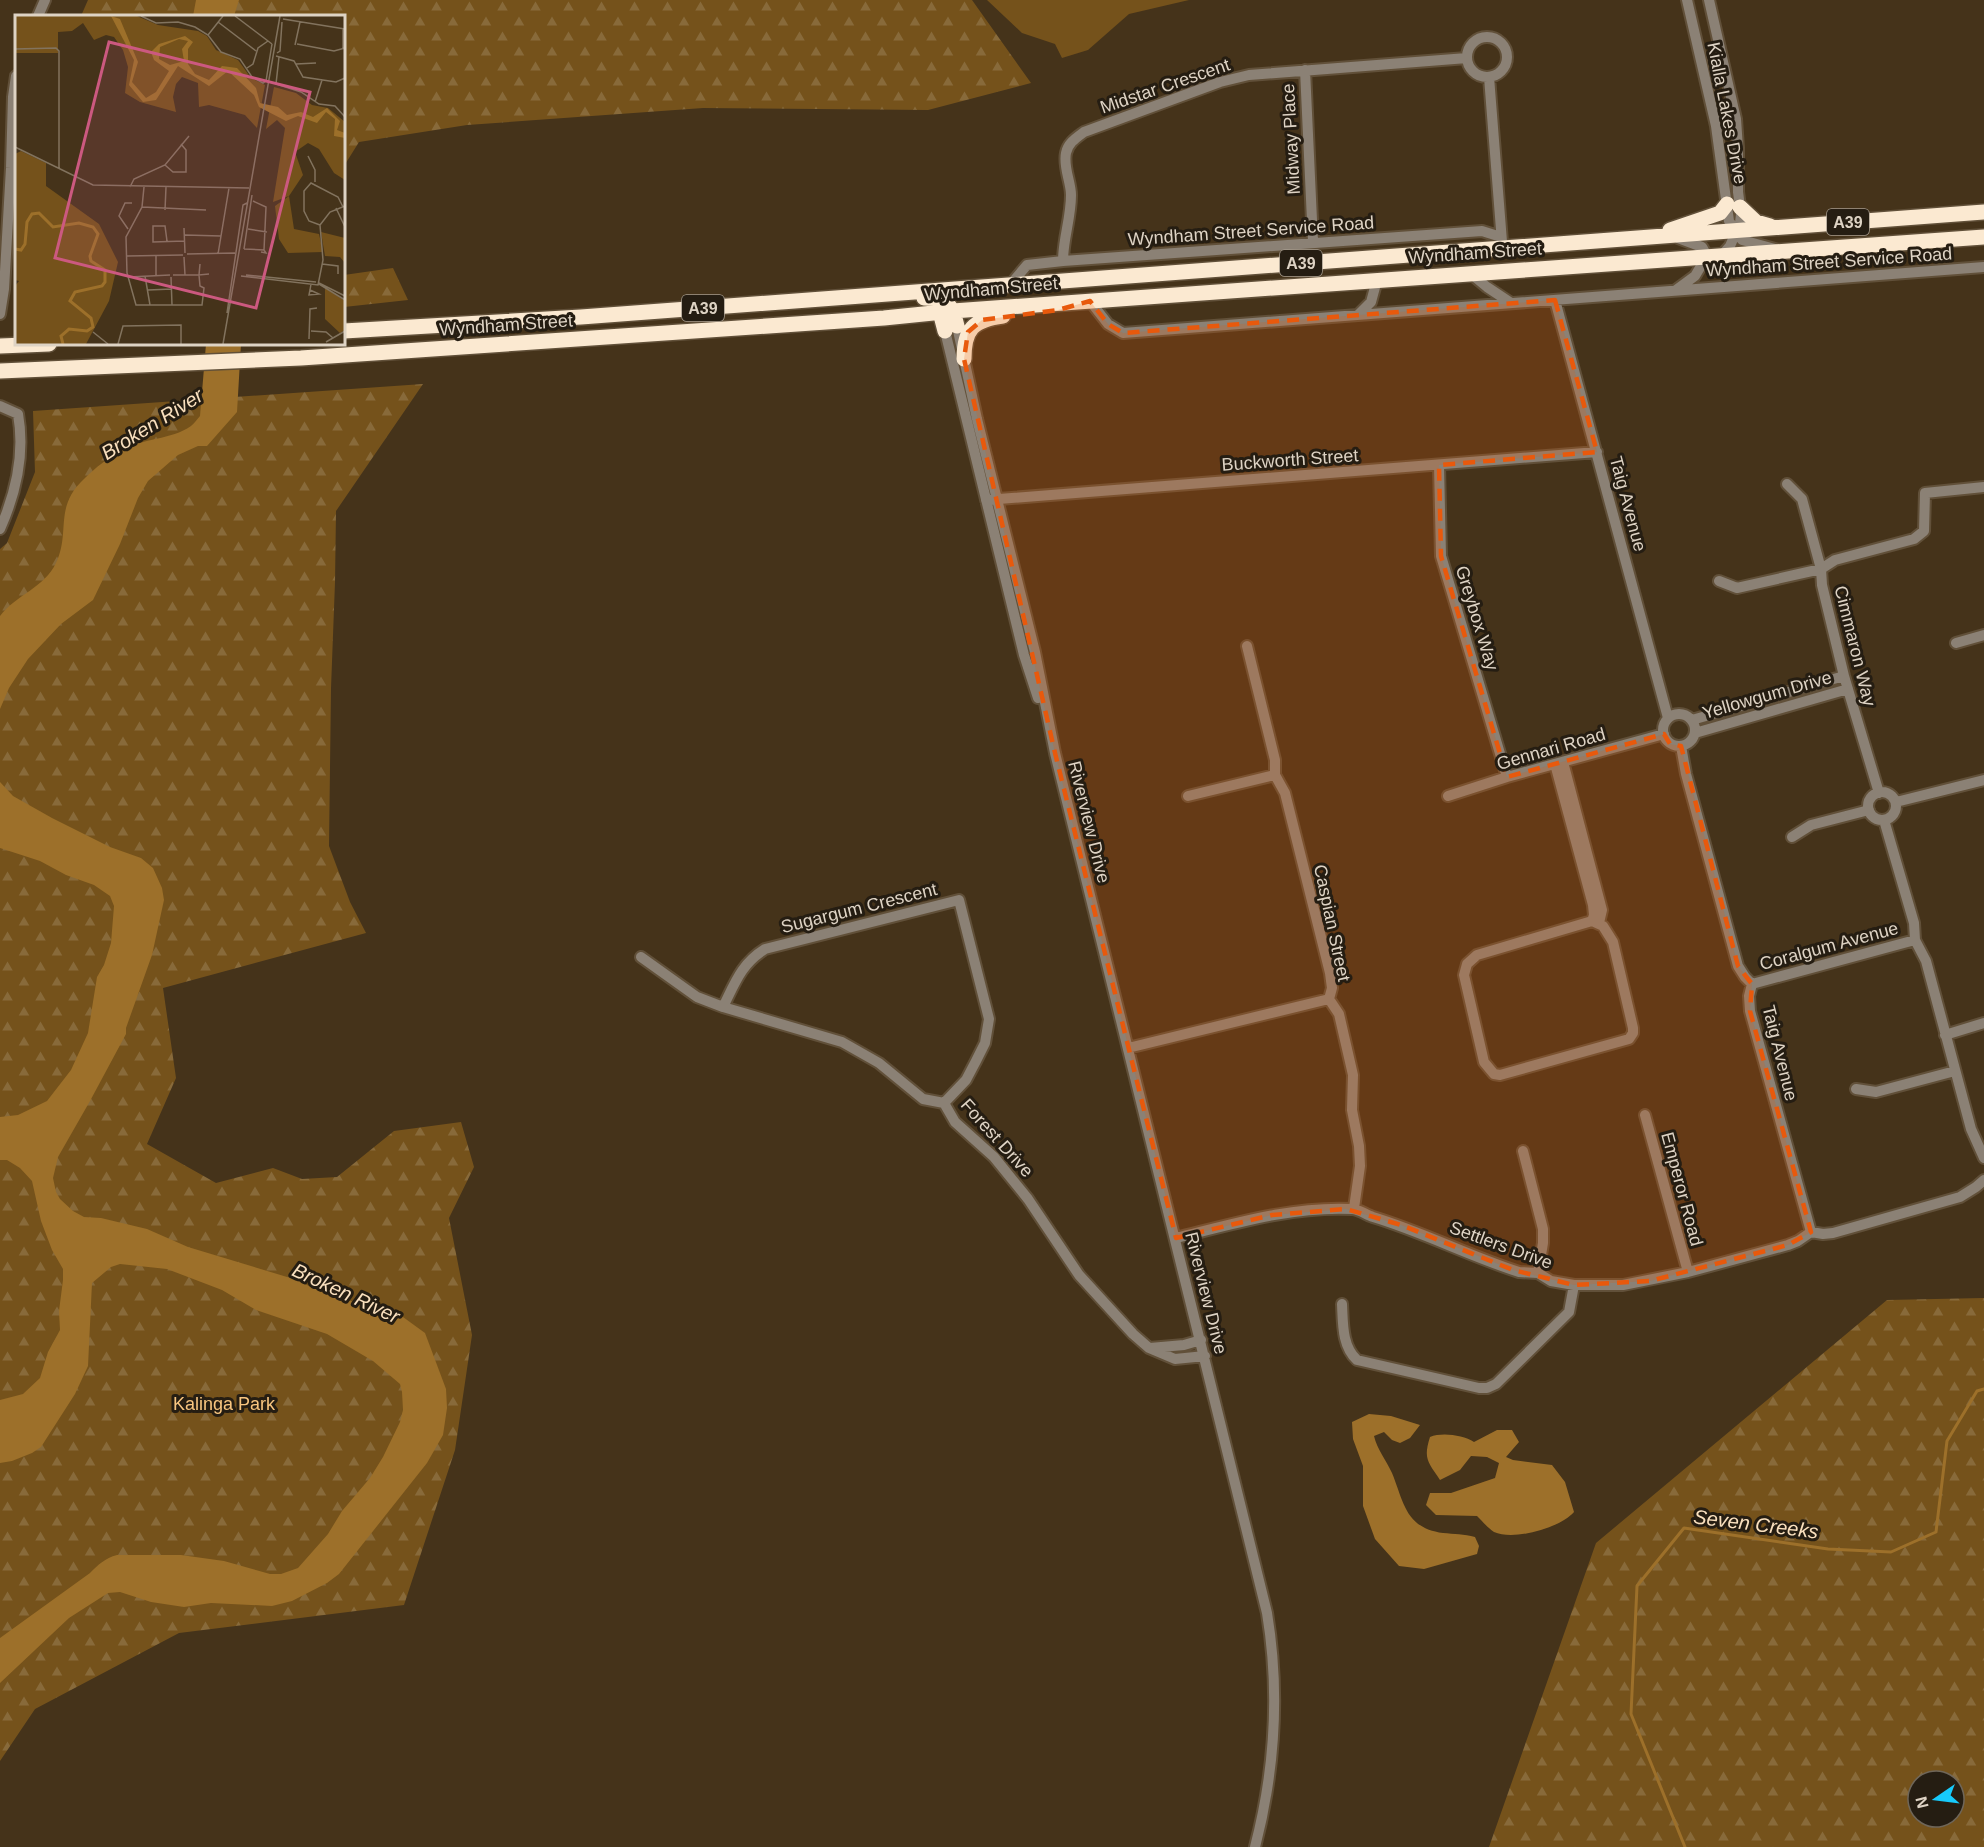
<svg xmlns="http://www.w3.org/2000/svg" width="1984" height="1847" font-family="Arial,sans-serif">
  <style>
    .grass { fill: #75521b }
    .forest { fill: url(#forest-firs); fill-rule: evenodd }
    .water { fill: #9d702a }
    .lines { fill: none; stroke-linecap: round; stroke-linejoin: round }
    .stream { stroke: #9d702a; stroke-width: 3 }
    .minor-casing { stroke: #615039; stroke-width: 14 }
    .highway-casing { stroke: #615039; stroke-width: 18 }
    .minor { stroke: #8b8175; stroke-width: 10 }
    .highway { stroke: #fbe9d1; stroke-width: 15 }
    .marked { fill: #e8590c; fill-opacity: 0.2; stroke: #e8590c; stroke-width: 4.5; stroke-dasharray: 12 8; stroke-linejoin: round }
    .labels { text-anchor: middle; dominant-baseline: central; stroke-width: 6; stroke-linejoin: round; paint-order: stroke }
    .shield { fill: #251d12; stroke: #a69c8f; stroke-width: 1.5 }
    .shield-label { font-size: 16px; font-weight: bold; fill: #ded3c4 }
    .street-label { font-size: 18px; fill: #ded3c4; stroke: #251d12 }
    .park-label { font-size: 18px; fill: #f8c57f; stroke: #251d12 }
    .water-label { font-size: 20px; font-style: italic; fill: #fae0be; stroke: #251d12 }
    .inset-river { fill: none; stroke: #9d702a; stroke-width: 3 }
    .inset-road { fill: none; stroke: #82735e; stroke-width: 1.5 }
    .view { fill: #cc5980; fill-opacity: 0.15; stroke: #cc5980; stroke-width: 3 }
    .inset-edge { fill: none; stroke: #ded3c4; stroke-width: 3 }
  </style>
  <defs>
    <pattern id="forest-firs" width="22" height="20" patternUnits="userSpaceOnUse" patternTransform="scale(1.5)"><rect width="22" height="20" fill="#75521b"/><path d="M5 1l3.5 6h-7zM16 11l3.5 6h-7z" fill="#886a3a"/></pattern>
  </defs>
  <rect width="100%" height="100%" fill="#45331a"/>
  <path class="grass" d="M987 0H1189L1129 14 1088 50 1062 58 1055 44 1022 33Z"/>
  <path class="forest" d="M88 0H972L1031 83 928 110 703 108 467 125 359 142 344 166V16H81Z
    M393 268 408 300 344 307V275Z
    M423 384 336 511 335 582 331 688 329 846 350 902 366 933 163 988 176 1078 147 1144 216 1183 273 1168 302 1179 337 1177 394 1131 461 1122 474 1167 449 1218 472 1335 455 1450 404 1605 179 1633 35 1709 0 1761V549L7 543 35 472 33 411Z
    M1984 1298V1847H1489L1596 1543 1887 1300ZM1918 1781H1954V1817H1918Z"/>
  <path class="water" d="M196 0H239L234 16H193Z
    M206 344H241L237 412 207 446H198L178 455 148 481 138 498 120 544 93 600 61 624 28 659 9 688 0 709V616C16 595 45 587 56 563 71 531 53 507 85 478 95 468 109 457 122 450 143 438 171 440 191 426 195 423 197 419 200 416Z
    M0 782 13 796 52 818 110 847 141 858 153 868 162 888 164 900 152 955 126 1028V1034L90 1101 58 1157 53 1178 56 1192 60 1199 73 1211 84 1217 101 1218 147 1229 188 1247 297 1280 311 1287 342 1297 369 1309 403 1317 425 1333 446 1389 447 1408 443 1435 427 1463 339 1574 327 1583 292 1601 272 1606 211 1603 184 1607 151 1602 120 1592 108 1593 69 1618 0 1683V1638L90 1573C98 1565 105 1558 117 1555H181L224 1561 270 1574H281L298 1568 328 1534 342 1511 370 1478 383 1457 400 1422 403 1410 402 1392 400 1384 373 1361 327 1334 256 1310 222 1290 167 1269 120 1264 111 1267 92 1283 88 1366 75 1394 41 1447 32 1453 12 1461 0 1463V1400L23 1394 40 1378 48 1352 60 1330 59 1311 63 1280V1269L52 1250 41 1221 32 1181 20 1168 7 1160H0V1117L18 1115 47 1101 71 1070 88 1033 97 977 104 965 111 943 114 906 110 896 94 885 66 875 40 861 0 848Z
    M1369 1414 1391 1416 1420 1425 1410 1438 1400 1443 1392 1440 1384 1432 1374 1436C1377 1449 1386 1460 1392 1473 1404 1502 1405 1528 1443 1533 1454 1534 1464 1534 1475 1537L1479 1546 1477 1554 1424 1569 1399 1566 1375 1539 1363 1506V1466L1353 1439 1352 1422Z
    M1497 1430H1512L1519 1442 1506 1457 1513 1460 1552 1465 1565 1482 1574 1512C1560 1528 1514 1541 1494 1532 1489 1529 1482 1521 1477 1516L1436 1515 1426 1505 1430 1493H1451L1495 1478 1499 1463 1487 1457 1471 1456 1460 1470 1440 1480C1428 1462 1423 1459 1430 1437 1442 1432 1463 1435 1474 1442Z"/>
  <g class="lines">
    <path class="stream" d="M1685 1847 1631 1714 1637 1586 1684 1528 1828 1549 1891 1552 1936 1532 1947 1441 1977 1391 1984 1389"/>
    <defs>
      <path id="minor" d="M1687 0 1716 126 1729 221 1742 240 1775 249
        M1709 0 1736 119 1738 148V192L1741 214 1740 223 1730 246 1721 256
        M38 16 45 0
        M1467 57a20 20 0 1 1 40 0a20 20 0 1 1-40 0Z
        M1305 70 1313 242
        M1489 77 1502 242
        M1063 261C1063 239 1071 218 1071 195 1071 182 1063 167 1066 153 1068 143 1076 138 1084 132L1220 82 1249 75 1467 58
        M1470 273 1487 287 1511 303
        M1011 284 1027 265 1063 261 1482 231 1501 237
        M1676 290 1695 276 1707 256 1702 247 1678 238
        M1555 300 1668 718
        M1090 301 1108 324 1123 333 1984 267
        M0 314 4 289 11 168 13 97 16 76
        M1358 315 1371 302 1377 280
        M957 326 977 419 1035 652 1055 753 1267 1613C1280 1692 1275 1770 1255 1847
        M945 331 1024 655 1038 698
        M0 406 18 414C25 453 16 493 0 529
        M1439 465 1441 556 1507 777
        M986 500 1597 452
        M1719 581 1737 588 1821 569 1802 499 1787 484
        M1956 643 1984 635
        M1247 646 1275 760V775L1285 793 1330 973 1332 988 1329 999 1339 1014 1353 1075 1352 1110 1359 1146 1360 1166 1354 1208
        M1663 730a16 16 0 1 1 32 0a16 16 0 1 1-32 0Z
        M1692 720 1844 676
        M1695 733 1848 689
        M1681 746 1686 774 1738 966 1745 977 1752 984 1749 996 1750 1011 1811 1232
        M1563 762 1602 910 1599 923
        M1555 764 1593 905 1594 915 1592 921
        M1868 806a14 14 0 1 1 28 0a14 14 0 1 1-28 0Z
        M1879 793 1844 676 1822 585 1821 569 1835 560 1914 539 1924 531 1925 493 1984 487
        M1188 796 1275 775
        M1448 796 1507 777 1664 734
        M1896 802 1984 780
        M1884 820 1914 923 1915 940 1926 961 1971 1129 1984 1158
        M1792 837 1811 825 1869 810
        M1592 921 1603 926 1613 942 1633 1028V1033L1629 1039 1500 1075 1494 1074 1484 1062 1464 975 1467 964 1477 955Z
        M641 957 697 997 723 1007 842 1042 879 1063 923 1099 944 1103 955 1122 994 1157 1028 1199 1079 1275 1133 1334 1149 1348 1175 1359 1205 1356
        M1752 984 1915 940
        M723 1007C735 983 741 964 765 949L959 900 989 1019 985 1043 976 1061 966 1080 944 1103
        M1945 1035 1984 1023
        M1128 1048 1329 999
        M1856 1089 1876 1092 1955 1071
        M1645 1115 1688 1272
        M1523 1151 1543 1229V1243L1538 1273
        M1176 1238C1233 1224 1292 1206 1352 1209 1359 1209 1366 1215 1373 1217 1423 1232 1469 1256 1519 1272L1538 1273 1551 1281 1574 1285H1623L1688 1272 1788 1245 1798 1241 1811 1232 1823 1234 1833 1233 1960 1197 1976 1187 1984 1180
        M1342 1304C1343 1324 1342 1346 1357 1360L1479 1388H1487L1496 1384 1569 1312 1574 1285
        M1150 1348 1184 1345 1201 1340"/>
      <path id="highway" d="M1740 207 1756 222 1770 226
        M1670 230 1720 213 1727 204
        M924 298 944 299 953 311 957 326
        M943 302 940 312 945 331
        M344 331 581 317 1984 212
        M0 346 49 344
        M964 359C964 329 973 320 1003 316
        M0 371 301 358 884 318 953 311 1984 237"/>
    </defs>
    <use href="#minor" class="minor-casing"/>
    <use href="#highway" class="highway-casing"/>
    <use href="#minor" class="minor"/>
    <use href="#highway" class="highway"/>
  </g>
  <path class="marked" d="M1555 300 1597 452 1439 465 1441 556 1507 777 1664 734 1670 744 1681 746 1738 966 1752 984 1750 1011 1811 1232 1788 1245 1650 1281 1574 1285 1513 1270 1401 1225 1346 1209 1272 1215 1176 1238 1055 753 964 359 968 332 982 320 1058 310 1090 301 1108 324 1123 333Z"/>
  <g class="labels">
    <g class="shield">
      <rect x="1827" y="209" width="42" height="26" rx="4.5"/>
      <rect x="1280" y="250" width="42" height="26" rx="4.5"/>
      <rect x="682" y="295" width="42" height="26" rx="4.5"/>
    </g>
    <g class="shield-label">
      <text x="1848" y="222">A39</text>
      <text x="1301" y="263">A39</text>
      <text x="703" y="308">A39</text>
    </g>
    <g class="street-label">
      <text transform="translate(1165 86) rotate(-19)">Midstar Crescent</text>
      <text transform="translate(1727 113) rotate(79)">Kialla Lakes Drive</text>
      <text transform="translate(1291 139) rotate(-93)">Midway Place</text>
      <text transform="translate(1251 231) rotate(-4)">Wyndham Street Service Road</text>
      <text transform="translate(1475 253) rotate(-4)">Wyndham Street</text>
      <text transform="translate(1829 262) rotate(-4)">Wyndham Street Service Road</text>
      <text transform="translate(991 289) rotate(-5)">Wyndham Street</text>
      <text transform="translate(506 325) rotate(-4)">Wyndham Street</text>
      <text transform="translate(1290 460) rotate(-4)">Buckworth Street</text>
      <text transform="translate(1628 504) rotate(75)">Taig Avenue</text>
      <text transform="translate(1477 618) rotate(73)">Greybox Way</text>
      <text transform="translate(1855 646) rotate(76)">Cimmaron Way</text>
      <text transform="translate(1767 695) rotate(-16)">Yellowgum Drive</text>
      <text transform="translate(1551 749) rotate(-16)">Gennari Road</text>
      <text transform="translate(1089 822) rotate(76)">Riverview Drive</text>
      <text transform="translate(859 908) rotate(-14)">Sugargum Crescent</text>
      <text transform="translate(1332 923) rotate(78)">Caspian Street</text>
      <text transform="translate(1829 946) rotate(-15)">Coralgum Avenue</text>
      <text transform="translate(1780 1053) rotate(76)">Taig Avenue</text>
      <text transform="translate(997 1138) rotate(48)">Forest Drive</text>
      <text transform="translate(1682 1189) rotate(75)">Emperor Road</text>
      <text transform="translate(1501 1245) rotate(20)">Settlers Drive</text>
      <text transform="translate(1206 1293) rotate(76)">Riverview Drive</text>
    </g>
    <g class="park-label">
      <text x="224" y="1404">Kalinga Park</text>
    </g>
    <g class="water-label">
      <text transform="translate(152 424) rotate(-32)">Broken River</text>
      <text transform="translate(346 1293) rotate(25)">Broken River</text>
      <text transform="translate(1756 1524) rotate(7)">Seven Creeks</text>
    </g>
  </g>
  <g transform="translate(15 15)">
    <rect width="330" height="330" fill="#45331a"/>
    <path d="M274 181 279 214 304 219 308 237 273 238 264 224 260 191Z" fill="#75521b"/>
    <path d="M43 1H122L143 10 183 16 192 21 201 35 223 45 236 63 250 70 242 113 230 100 194 90 184 92 183 68 167 62 161 69 158 82 161 97 125 87 110 78 113 52 108 35 99 22 91 20 79 25 68 8 57 16 43 17ZM259 72 281 78 297 90 313 93 330 107V165L319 158 304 134 293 128 280 137 288 160 274 181 258 187 270 113 262 105 251 114ZM6 136 31 148V171L84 209 103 247 94 286 71 329H0V271L4 266 0 265V139Z" fill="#75521b"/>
    <path d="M306 217 330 223V248L325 242 310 241ZM310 273 330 286V315L325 318 310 304Z" fill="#75521b"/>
    <path d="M0 1H43V38H0Z" fill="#75521b"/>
    <path d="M96 1 105 4 123 47 117 67 131 83 141 77 154 56 139 45 136 37 144 29 170 21 178 27 173 34V49L180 59 194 65 207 51 222 53 241 73 245 88 263 92 272 100 286 97 298 102 312 93 325 106 322 115 330 118V123L319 121 320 104 311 97 302 108 283 101 271 106 244 92 239 80 213 56 194 71 163 51 141 85 128 87 114 70 119 45ZM164 24 173 26 167 34 169 46 155 50 144 44 145 32Z" fill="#9d702a" fill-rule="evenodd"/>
    <path class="inset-river" d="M0 234 6 235 10 229 12 207 17 199 24 198 38 212 64 208 78 212 83 219 75 241 76 246 90 255V267L87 271 60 277 55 286 76 303 78 312 72 316 54 314 46 321 48 329"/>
    <path class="inset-road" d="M126 1 141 8 163 7 180 12 193 20 206 37 225 44 237 62 248 68 251 66 257 29M220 1 257 29M268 4 330 14M203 7 241 36M193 20 208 1M282 29 319 36 330 33M280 30 285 7M0 34 41 33 44 36V154M328 34V14M262 38 265 36 267 7M261 41 279 46 288 62 321 67 330 63M264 42 261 69 286 77 304 89 320 91 330 102M281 49 301 48M232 53 238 49 243 33 253 26M300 87 307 65M0 132 78 170 234 173M293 141 300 155V167M150 150 158 157H171V135L166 129M115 172 119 164 150 150 174 121M129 172 127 192 111 222 112 258 121 290H187L189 273 185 271 184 260H158M238 186 251 192 249 235M127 192 191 195M321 193 330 212M150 195 151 172M305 210 294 206 289 196V176L296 168 323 182 328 192M169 213 170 238M113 214 104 201 110 188H117M233 214 252 217M170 220 206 221M152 226 150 211H138V227L170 226M229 234 237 180M229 234 249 235 251 238 246 237M172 239 220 238M203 239 214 173M112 241 168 240M141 241V260M169 242 170 260M185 249 184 260 194 259M307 249 323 251V259M231 260 301 267M130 261 135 290M226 261 303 270 308 245 305 210 315 197 330 191M114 262 155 260M156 262 157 290M304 268 330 281M304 269 330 285M133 275 157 274M295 275 294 280 304 279 295 275 296 269M212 298 228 190 232 188M296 316 311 317 318 323M78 317 93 329M294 324 295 294 302 293M311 327 330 316M103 329 108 311 166 310V329M208 329 265 1"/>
    <path class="view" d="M94 27 295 77 241 293 40 243Z"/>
    <rect width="330" height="330" class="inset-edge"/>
  </g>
  <g transform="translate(1936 1799) rotate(256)"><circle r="28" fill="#251d12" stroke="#6f6659" stroke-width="1.5"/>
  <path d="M0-4.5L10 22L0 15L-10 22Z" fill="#17cafb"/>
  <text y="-9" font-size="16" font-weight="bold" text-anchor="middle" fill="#ded3c4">N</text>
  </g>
</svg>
